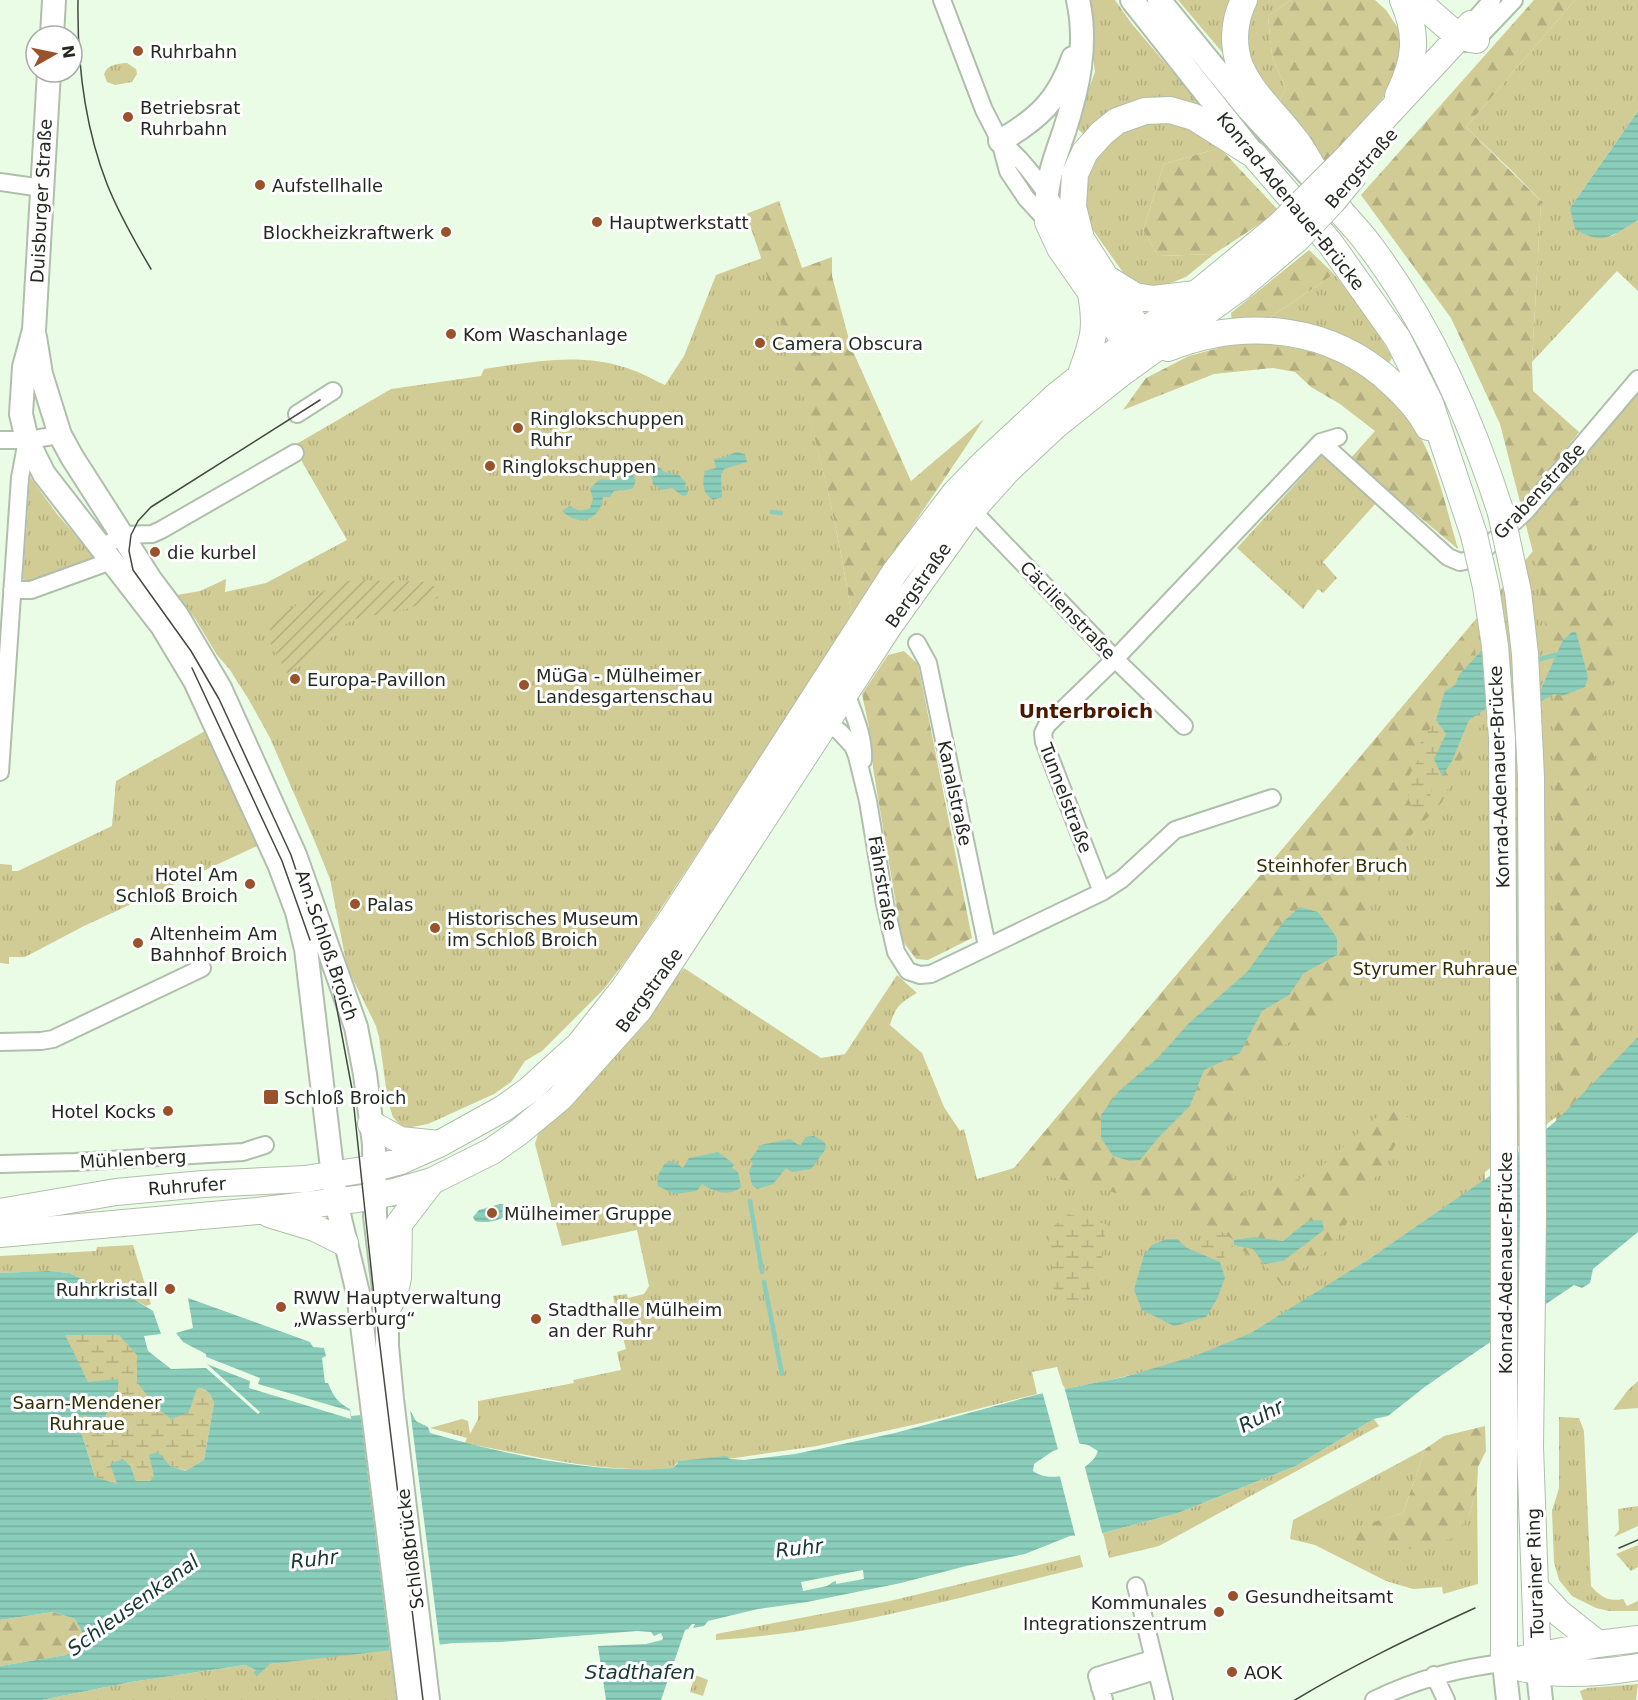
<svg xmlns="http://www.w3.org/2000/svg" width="1638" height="1700" font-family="'DejaVu Sans',sans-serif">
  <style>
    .grass { fill: url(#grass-tufts) }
    .forest { fill: url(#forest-firs); fill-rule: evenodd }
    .wetland { fill: url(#wetland-marsh) }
    .garden { fill: url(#garden-furrows) }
    .water { fill: url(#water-rules); fill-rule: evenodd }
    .pier { fill: #ebfce6 }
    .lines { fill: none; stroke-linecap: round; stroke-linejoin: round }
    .stream { stroke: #8acdbb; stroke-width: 4.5 }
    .minor-casing { stroke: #afbfab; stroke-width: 20 }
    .secondary-casing { stroke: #afbfab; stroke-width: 26 }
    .primary-casing { stroke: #afbfab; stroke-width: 28 }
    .minor { stroke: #fff; stroke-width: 16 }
    .secondary { stroke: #fff; stroke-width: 22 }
    .primary { stroke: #fff; stroke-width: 26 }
    .tram { stroke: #434a40; stroke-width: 1.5 }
    .primary-bridge-casing { stroke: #afbfab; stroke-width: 28; stroke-linecap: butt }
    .primary-bridge { stroke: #fff; stroke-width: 26 }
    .poi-dot { fill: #99522b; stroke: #fff; stroke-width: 2 }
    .labels { text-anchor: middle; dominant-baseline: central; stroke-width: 6; stroke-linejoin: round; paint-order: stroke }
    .poi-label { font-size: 18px; fill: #242a22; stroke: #fff; text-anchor: start }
    .street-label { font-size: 18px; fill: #242a22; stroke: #fff }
    .park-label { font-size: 18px; fill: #332e01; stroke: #fff }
    .neighbourhood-label { font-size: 20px; font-weight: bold; fill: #481a00; stroke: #fff }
    .water-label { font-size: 20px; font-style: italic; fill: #183931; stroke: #fff }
  </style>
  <defs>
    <pattern id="grass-tufts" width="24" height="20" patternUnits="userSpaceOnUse" patternTransform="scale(1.5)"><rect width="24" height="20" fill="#d1cb95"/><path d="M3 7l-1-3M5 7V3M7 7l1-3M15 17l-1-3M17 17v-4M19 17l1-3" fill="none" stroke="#b3ae80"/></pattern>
    <pattern id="forest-firs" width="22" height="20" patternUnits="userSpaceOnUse" patternTransform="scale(1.5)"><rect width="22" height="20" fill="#d1cb95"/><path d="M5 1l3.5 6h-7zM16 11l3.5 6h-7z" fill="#b3ae80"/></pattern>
    <pattern id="wetland-marsh" width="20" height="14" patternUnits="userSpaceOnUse" patternTransform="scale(1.5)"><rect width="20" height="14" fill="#d1cb95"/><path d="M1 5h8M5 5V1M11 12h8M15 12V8" fill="none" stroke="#b3ae80"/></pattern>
    <pattern id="garden-furrows" width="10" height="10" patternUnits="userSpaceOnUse" patternTransform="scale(1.5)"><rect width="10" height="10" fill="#d1cb95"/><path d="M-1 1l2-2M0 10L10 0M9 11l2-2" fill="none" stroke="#b3ae80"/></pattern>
    <pattern id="water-rules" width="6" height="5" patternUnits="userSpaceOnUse" patternTransform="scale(1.5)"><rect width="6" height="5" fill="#8acdbb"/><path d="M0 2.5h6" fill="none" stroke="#77b0a0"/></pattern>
  </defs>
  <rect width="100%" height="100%" fill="#ebfce6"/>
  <path class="grass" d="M1086 0H1115L1132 24 1210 116 1142 99 1108 111 1085 136 1075 126 1095 72Z
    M1178 0H1229L1223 30 1227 58Z
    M1254 0H1291L1268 16 1272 56 1286 89 1276 106 1256 83 1244 44Z
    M1575 0H1638V111L1570 208 1612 236 1638 220V291L1617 271 1532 362 1541 201 1511 170 1466 127Z
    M127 63 136 69 137 74 132 82 115 85 107 82 104 74C108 64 117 64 127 63Z
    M1170 119 1198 131 1220 148 1164 164 1143 230 1158 256 1214 254 1186 277 1168 284 1150 286 1127 278 1090 226 1085 206 1087 171 1101 143 1140 122Z
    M762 258C801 375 833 495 852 618L633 951 604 989 542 1051 525 1061 511 1082 494 1094 428 1124 407 1128 399 1124 393 1117 388 1102 379 1037 376 1026 347 967 330 879 315 842 270 738 249 700 230 670 217 655 196 620 177 595 200 591 226 579 225 592 266 583 347 540 293 446 391 389 481 376 484 369C531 362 580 352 627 368 640 372 652 379 665 385L684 356 716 275Z
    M1334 274 1373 323 1392 358 1387 366 1265 321Z
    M1638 389V1136L1559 1211 1556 1117 1485 1172V1180C1430 1218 1375 1256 1318 1292 1296 1305 1275 1321 1252 1333 1198 1361 1124 1378 1064 1389L1057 1367 1032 1372 1037 1394 926 1422 817 1446 728 1459 678 1461 673 1468C603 1474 533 1456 465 1443L467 1438 430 1428 462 1419 468 1421 470 1434 478 1419V1401L574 1383 573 1380 621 1370 617 1352 626 1349 619 1322 620 1316H617L613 1296 627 1294 628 1298 644 1294 649 1286 637 1230 562 1246 535 1144 540 1128 590 1079 684 968 821 1058 845 1054 897 975 917 993C901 1002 895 1007 890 1025L922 1053 944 1107 960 1131 964 1129 977 1179 1014 1168 1576 500 1563 476Z
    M1323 454 1376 503 1323 562 1337 578 1323 593 1318 589 1303 609 1237 548Z
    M30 477 57 514 94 557 32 584 23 579Z
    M205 731 259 845 84 926 25 957H9V964L0 963V864L12 865V871H18L112 826 116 781Z
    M133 1245 151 1304 146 1306 118 1289 90 1283 70 1273 48 1271 0 1273V1256L96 1251 97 1247Z
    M1638 1381V1408L1613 1410 1628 1390Z
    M1559 1417 1579 1418 1584 1431 1591 1586C1601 1597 1608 1602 1623 1599L1627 1606 1638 1601V1611H1609L1596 1608 1572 1596 1559 1580 1554 1562 1552 1511 1559 1488Z
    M1374 1419 1379 1426 1159 1546 1109 1558 1103 1533 1178 1513 1296 1466Z
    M1425 1449 1403 1513 1335 1535 1469 1516 1477 1488 1478 1584 1443 1594 1442 1587 1413 1589 1386 1581 1315 1545 1290 1539 1293 1520Z
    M1638 1506V1526L1614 1537 1619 1530 1618 1509Z
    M1638 1545V1567L1631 1571 1616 1554Z
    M1080 1555 1083 1567C963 1596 839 1633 716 1640V1634L890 1601Z
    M390 1649 396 1700H42L131 1682 245 1665 256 1670 270 1664Z
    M695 1675 708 1680 703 1696 690 1692Z
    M1638 1684 1636 1700H1583L1580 1691 1588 1688Z"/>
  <path class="forest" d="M1291 0H1375L1386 10 1407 42 1400 79 1325 163 1276 106 1286 89 1272 56 1268 16Z
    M1534 0H1575L1466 127 1541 201 1532 362 1533 391 1579 432 1561 455 1563 476 1571 482 1621 643 1589 780 1593 1084 1557 1120 1554 697 1539 576 1500 424 1451 318 1361 195Z
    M1220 148 1279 211 1214 254 1158 256 1143 230 1164 164Z
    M779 201 802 268 832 257V276L851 347 911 481 984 419C941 486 894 550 852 618 831 480 792 345 746 214Z
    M1309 250 1334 274 1265 321 1232 324 1231 313Z
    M1254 343C1320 347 1372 368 1411 424 1416 432 1422 439 1426 448 1441 480 1448 515 1458 549L1350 459 1375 431 1340 404 1311 387 1295 372 1273 368 1214 374 1123 410 1146 378 1189 356 1226 346Z
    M1473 623 1481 725 1460 762 1442 802 1386 862 1370 895 1367 972 1350 999 1330 1016 1282 1047 1232 1115 1216 1152 1247 1199 1314 1173 1387 1108 1412 1119 1331 1248 1281 1284 1270 1270 1173 1201 1129 1196 1014 1168ZM1300 908 1337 955 1304 973 1289 995 1262 1011 1240 1053 1204 1070 1159 1137 1140 1160 1119 1091 1159 1057 1188 1024 1247 972 1284 921Z
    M904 651 918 664 972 938 928 960 916 959 902 940 873 768 871 737 862 694 888 655Z
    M1485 1426 1486 1451 1478 1467 1477 1488 1469 1516 1451 1539 1414 1549 1379 1547 1334 1534 1403 1513 1425 1449 1444 1436Z
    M53 1612 75 1619 82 1632 73 1651 66 1655 0 1666V1620Z"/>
  <path class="wetland" d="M1436 720 1446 734 1435 759 1442 776 1435 781 1425 811 1414 813C1403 787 1405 780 1420 757L1417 748Z
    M1068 1214 1106 1224 1100 1273 1076 1309 1054 1291 1049 1230Z
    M1203 1230H1219L1234 1240V1245L1220 1262 1197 1251Z
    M65 1335H119L148 1351 189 1412 196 1388C206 1387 211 1394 214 1403L204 1460 187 1471 170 1466 154 1476 150 1481H136L131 1467 118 1485 95 1477 78 1422 84 1414 88 1383 0 1339Z"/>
  <path class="garden" d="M352 580 432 582 438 598 406 609 355 619 338 628 317 657 287 673 271 645 270 619 338 584Z"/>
  <path class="water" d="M1638 111V220C1613 236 1602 246 1575 229L1570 208Z
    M736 452 745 454 747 462 724 469 721 475 722 497 713 500C702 492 702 484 705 471L716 468 714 459 725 457Z
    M657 466H658L664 472 679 475 686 483 685 487 688 490 687 495 683 496 672 488 661 490 657 486 653 485 652 478Z
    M631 473 636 480 633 488C629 491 620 489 614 491L610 497H603C600 521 579 527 562 511L570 506C577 511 581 512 590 508L593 499 590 489C605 472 601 483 616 479 621 478 626 475 631 473Z
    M1572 632H1576L1588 677 1585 687 1562 696 1554 694 1531 707 1498 730 1505 714 1541 689 1563 640Z
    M1482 650 1490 661 1493 704 1469 720 1452 761 1442 776 1434 759 1446 734 1436 720 1445 691 1455 685 1459 675Z
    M1300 907 1318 912 1337 938V955L1304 973 1289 995 1262 1011 1240 1053 1204 1070 1190 1106 1159 1137 1140 1160 1130 1161 1113 1156 1101 1138V1115L1119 1091 1159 1057 1188 1024 1247 972 1284 921Z
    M1638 1037V1232L1593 1269 1590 1283 1582 1288 1574 1285 1426 1386 1388 1416 1374 1419 1296 1466 1178 1513 1103 1533 1070 1536 1025 1554 966 1566 901 1583 807 1602 758 1609 708 1621 704 1626 693 1628 695 1624H692L688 1629 685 1630 661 1700H606L598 1646 646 1644 662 1640 663 1638 661 1633 654 1636 651 1632 637 1631 502 1642 454 1643 270 1664 257 1676 253 1673 256 1670 245 1665 131 1682 42 1700H0V1666L66 1655 73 1651 82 1632 75 1619 53 1612 0 1620V1273L48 1271 70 1273 90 1283 118 1289 153 1311 161 1334 144 1336 148 1351 171 1369 206 1368 258 1414 260 1412 207 1364 206 1354 183 1342 176 1333 193 1328 188 1298 310 1342 313 1347 324 1348 326 1356 322 1358 325 1383H328C333 1396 338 1403 350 1409L351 1416 410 1410 416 1421 428 1427 430 1433C504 1454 597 1475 673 1468L677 1464 678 1461 727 1456 729 1459 744 1460 795 1454 895 1433 1039 1394 1124 1377 1195 1356 1251 1333 1369 1259 1494 1173 1557 1120ZM65 1335H119L137 1355V1382L156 1407 171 1419 189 1412 197 1388C206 1387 211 1394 214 1403L204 1460 186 1471 170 1466 158 1452 149 1455 154 1476 150 1481H136L131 1467 123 1459 110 1464 117 1484 95 1477 78 1422 84 1415 102 1421 118 1395V1379L88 1382ZM1077 1443 1088 1445 1098 1451C1091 1472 1051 1485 1033 1471L1034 1464 1053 1451Z
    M814 1136 824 1142 826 1146 825 1150 811 1169 792 1172 786 1168 773 1184 757 1189 752 1185 749 1171 753 1163 750 1160 761 1145 790 1139 800 1146 806 1137Z
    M718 1152 734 1164 732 1168 738 1172 741 1187C730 1197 714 1192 702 1184L697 1191 674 1194 658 1186 657 1177 665 1163 673 1161 683 1168 689 1158Z
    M500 1204 508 1205 512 1210C505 1220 487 1224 475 1221L473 1217 479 1210Z
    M1322 1220 1324 1230 1283 1261 1264 1264 1253 1249 1234 1245V1240L1255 1237 1283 1241 1308 1221Z
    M1167 1239H1177L1187 1248 1220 1262 1225 1278 1217 1299 1206 1317 1174 1326 1142 1310 1134 1290 1144 1255 1152 1245Z"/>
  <path class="pier" d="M199 1354 260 1378 258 1384 350 1411 351 1419 249 1388 250 1381 204 1363 203 1357Z
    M1064 1386 1080 1446 1059 1453 1042 1391Z
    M410 1407 413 1408 410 1409 440 1647 390 1652 360 1412Z
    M1084 1464 1103 1536 1076 1539 1059 1473Z
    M863 1570 864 1579 836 1584V1581L833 1582 827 1586 803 1591 801 1582Z"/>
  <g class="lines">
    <path class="stream" d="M772 512 781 513
      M1534 661 1555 655
      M750 1201 762 1272
      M764 1282 782 1374"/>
    <defs>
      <path id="minor" d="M942 0 984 110 1000 141 1008 171 1026 198 1048 222
        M1471 24 1492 0
        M1476 40 1514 0
        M1000 141C1031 165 1051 203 1076 234
        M0 182 42 188
        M297 414 333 391
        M0 440H27L60 435
        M1321 442 1448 557 1460 562 1474 559 1526 511 1638 379
        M966 504 1115 659 1184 726
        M101 548 123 535 152 534 161 530 295 453
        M12 590H31L111 561
        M917 643 928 663 987 946
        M846 693C854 715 864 736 863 760
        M819 716 840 732 853 746 857 756 868 801 885 904 896 952 908 971 920 975 931 974 1102 892 1122 879 1175 830 1272 798
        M0 772 20 478 27 440
        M1102 892 1044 742 1043 733 1047 725 1115 659 1321 442 1338 437
        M0 1042 41 1041 53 1039 202 968
        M0 1164 75 1162 243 1152 265 1145
        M1136 1586 1164 1700
        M1434 1675 1446 1700
        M1100 1688 1155 1671
        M1104 1700 1097 1676 1152 1659
        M1374 1700C1417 1679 1457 1668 1504 1663"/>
      <path id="secondary" d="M1132 0 1250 149
        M1159 0 1248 109 1311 177
        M52 36 54 0
        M49 72 34 330 24 367 21 414 27 440 44 474 162 626 195 681 279 864 297 912 306 949 336 1202 358 1293 409 1700
        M1000 141C1038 119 1058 101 1073 58
        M1048 222C1047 213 1046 203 1047 195 1049 173 1057 152 1064 132 1078 89 1088 45 1078 0
        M35 337 41 374 60 435 72 457 150 579 177 615 220 688 295 855 356 1027 365 1074 374 1144 375 1216 387 1314V1346L392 1399 428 1700
        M1504 1663 1508 1700
        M1538 1672 1541 1700"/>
      <path id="primary" d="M1244 0C1234 20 1232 44 1240 66 1253 96 1278 116 1297 142 1310 160 1319 181 1332 200 1342 215 1356 227 1367 242 1429 323 1470 416 1501 513
        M1416 0 1459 37 1476 40
        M1398 96C1415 61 1419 36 1403 0
        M1345 160 1471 24
        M1048 222 1060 248 1127 344 1140 353
        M1109 280 1135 296 1153 299 1196 294
        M1168 348C1245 317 1332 326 1393 384 1406 396 1420 411 1428 427
        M1144 350 1141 333 1081 239 1073 207 1075 174 1085 152 1102 133 1117 121 1145 111 1170 110 1194 117 1254 155 1330 243 1398 339 1430 403 1474 535
        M1080 377C1092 342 1098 332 1091 294
        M371 1124 400 1140 439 1144
        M1504 1139V1663
        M0 1212 116 1192 203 1184 305 1179 375 1168 401 1161 439 1144 504 1108 529 1090 579 1045 624 988 673 917 895 572 955 493 984 463 1055 397 1080 377 1196 294 1280 225
        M269 1214 315 1228 345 1243
        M1533 1215 1530 1447 1538 1672
        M0 1234 257 1211 357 1199 394 1192 432 1181 492 1151 519 1132 560 1098 639 1010 889 626 972 510 1008 470 1056 425 1119 375 1239 288 1297 239
        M386 1310 394 1296 398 1278 399 1224 432 1181
        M1535 1587 1559 1613 1598 1644
        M1522 1659 1598 1644 1638 1639
        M1522 1668C1559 1677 1601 1673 1638 1667"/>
    </defs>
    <use href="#minor" class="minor-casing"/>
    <use href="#secondary" class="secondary-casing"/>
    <use href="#primary" class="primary-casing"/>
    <use href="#minor" class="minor"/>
    <use href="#secondary" class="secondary"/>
    <use href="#primary" class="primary"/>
    <path class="tram" d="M78 0C77 63 84 125 107 184 119 214 135 242 151 269
      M320 400 151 507 138 521 131 535 129 551 133 570 191 651 219 699 291 855 331 977 352 1089 375 1305 423 1700
      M192 668 282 861 310 940
      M1619 1548 1638 1540
      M1295 1700C1353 1665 1414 1636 1475 1608"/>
    <defs>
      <path id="primary-bridge" d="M1280 225 1345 160
        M1297 239 1332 202 1355 174
        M1501 513 1518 592 1525 654 1531 777 1533 1215
        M1474 535 1486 587 1495 646 1502 738 1504 1139"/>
    </defs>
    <use href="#primary-bridge" class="primary-bridge-casing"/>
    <use href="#primary-bridge" class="primary-bridge"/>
  </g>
  <g class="poi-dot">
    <circle cx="138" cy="51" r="6"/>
    <circle cx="128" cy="117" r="6"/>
    <circle cx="260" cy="185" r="6"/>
    <circle cx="597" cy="222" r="6"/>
    <circle cx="446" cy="232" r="6"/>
    <circle cx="451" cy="334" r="6"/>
    <circle cx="760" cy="343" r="6"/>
    <circle cx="518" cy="428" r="6"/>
    <circle cx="490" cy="466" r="6"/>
    <circle cx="155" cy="552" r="6"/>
    <circle cx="295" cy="679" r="6"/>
    <circle cx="524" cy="685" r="6"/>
    <circle cx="250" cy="884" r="6"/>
    <circle cx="355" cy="904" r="6"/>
    <circle cx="435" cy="928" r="6"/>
    <circle cx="138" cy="943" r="6"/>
    <rect x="263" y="1089" width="16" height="16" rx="3"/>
    <circle cx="168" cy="1111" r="6"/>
    <circle cx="492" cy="1213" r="6"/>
    <circle cx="170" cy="1289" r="6"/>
    <circle cx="281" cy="1307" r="6"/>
    <circle cx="536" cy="1319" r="6"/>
    <circle cx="1233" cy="1596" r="6"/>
    <circle cx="1219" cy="1612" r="6"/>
    <circle cx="1232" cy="1672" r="6"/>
  </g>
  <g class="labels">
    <g class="poi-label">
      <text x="150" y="51">Ruhrbahn</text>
      <text x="140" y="107">Betriebsrat<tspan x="140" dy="21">Ruhrbahn</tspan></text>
      <text x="272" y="185">Aufstellhalle</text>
      <text x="609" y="222">Hauptwerkstatt</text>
      <text x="434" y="232" text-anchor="end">Blockheizkraftwerk</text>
      <text x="463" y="334">Kom Waschanlage</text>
      <text x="772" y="343">Camera Obscura</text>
      <text x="530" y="418">Ringlokschuppen<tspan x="530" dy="21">Ruhr</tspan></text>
      <text x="502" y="466">Ringlokschuppen</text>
      <text x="167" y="552">die kurbel</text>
      <text x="536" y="675">MüGa - Mülheimer<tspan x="536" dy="21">Landesgartenschau</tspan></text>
      <text x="307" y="679">Europa-Pavillon</text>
      <text x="238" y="874" text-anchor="end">Hotel Am<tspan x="238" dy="21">Schloß Broich</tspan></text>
      <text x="367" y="904">Palas</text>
      <text x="447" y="918">Historisches Museum<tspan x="447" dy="21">im Schloß Broich</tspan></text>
      <text x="150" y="933">Altenheim Am<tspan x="150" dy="21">Bahnhof Broich</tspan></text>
      <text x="284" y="1097">Schloß Broich</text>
      <text x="156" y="1111" text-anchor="end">Hotel Kocks</text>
      <text x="504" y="1213">Mülheimer Gruppe</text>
      <text x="158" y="1289" text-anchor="end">Ruhrkristall</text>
      <text x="293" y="1297">RWW Hauptverwaltung<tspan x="293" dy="21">„Wasserburg“</tspan></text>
      <text x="548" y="1309">Stadthalle Mülheim<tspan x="548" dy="21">an der Ruhr</tspan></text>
      <text x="1245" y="1596">Gesundheitsamt</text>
      <text x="1207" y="1602" text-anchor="end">Kommunales<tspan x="1207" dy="21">Integrationszentrum</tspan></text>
      <text x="1244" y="1672">AOK</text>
    </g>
    <g class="street-label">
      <text transform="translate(1361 168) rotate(-49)">Bergstraße</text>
      <text transform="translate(41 201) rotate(-87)">Duisburger Straße</text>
      <text transform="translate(1291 201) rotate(51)">Konrad-Adenauer-Brücke</text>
      <text transform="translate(1539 491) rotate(-47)">Grabenstraße</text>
      <text transform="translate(918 585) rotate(-55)">Bergstraße</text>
      <text transform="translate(1068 610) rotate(46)">Cäcilienstraße</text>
      <text transform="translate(1499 777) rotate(-92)">Konrad-Adenauer-Brücke</text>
      <text transform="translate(955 793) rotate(78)">Kanalstraße</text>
      <text transform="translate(1066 798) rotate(69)">Tunnelstraße</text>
      <text transform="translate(883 883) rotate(80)">Fährstraße</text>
      <text transform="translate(327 945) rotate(71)">Am Schloß Broich</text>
      <text transform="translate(649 990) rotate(-54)">Bergstraße</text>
      <text transform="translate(133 1159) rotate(-3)">Mühlenberg</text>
      <text transform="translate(187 1186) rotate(-4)">Ruhrufer</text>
      <text transform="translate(1505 1263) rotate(-90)">Konrad-Adenauer-Brücke</text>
      <text transform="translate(410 1549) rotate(-97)">Schloßbrücke</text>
      <text transform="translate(1535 1573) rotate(-92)">Tourainer Ring</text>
    </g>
    <g class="park-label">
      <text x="1332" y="865">Steinhofer Bruch</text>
      <text x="1435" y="968">Styrumer Ruhraue</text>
      <text x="87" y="1402">Saarn-Mendener<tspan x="87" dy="21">Ruhraue</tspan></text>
    </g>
    <g class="neighbourhood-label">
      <text x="1086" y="711">Unterbroich</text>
    </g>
    <g class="water-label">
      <text transform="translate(1261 1416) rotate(-28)">Ruhr</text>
      <text transform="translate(799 1548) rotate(-6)">Ruhr</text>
      <text transform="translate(314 1559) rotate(-6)">Ruhr</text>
      <text transform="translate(133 1605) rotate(-36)">Schleusenkanal</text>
      <text x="640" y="1672">Stadthafen</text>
    </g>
  </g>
  <g transform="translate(54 54) rotate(81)"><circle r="28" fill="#ffffff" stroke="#a7aaa7" stroke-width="1.5"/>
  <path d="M0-4.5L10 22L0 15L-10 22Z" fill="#99522b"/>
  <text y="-9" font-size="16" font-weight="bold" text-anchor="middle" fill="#242a22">N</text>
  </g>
</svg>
